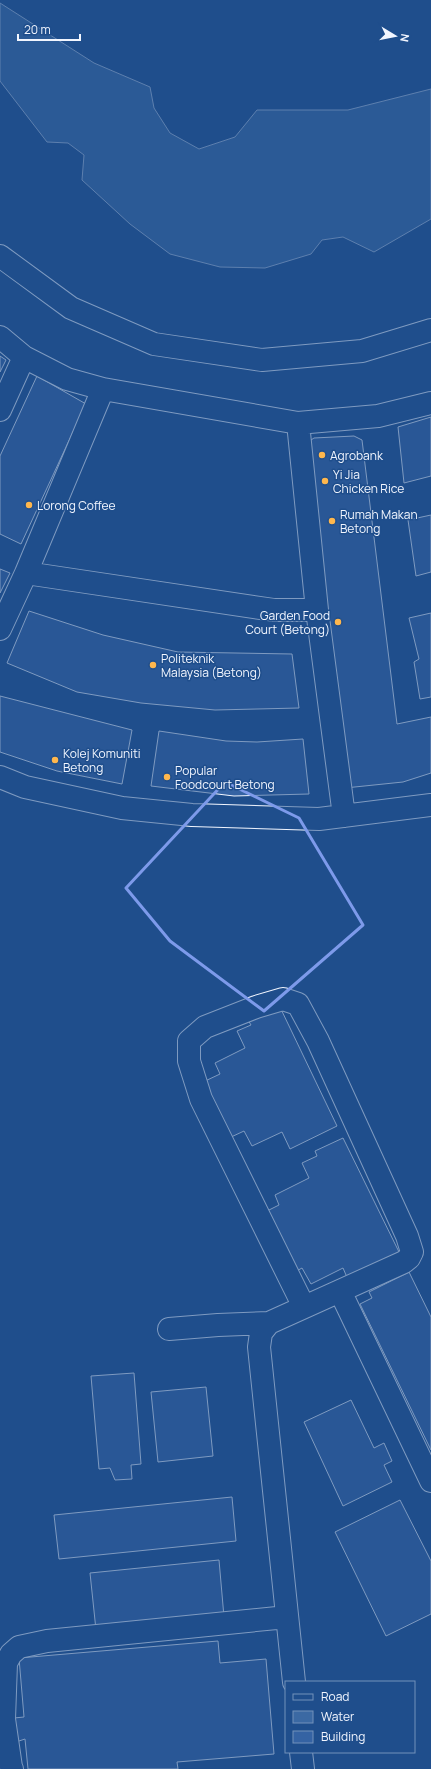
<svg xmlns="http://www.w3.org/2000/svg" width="431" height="1769" font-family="Manrope,sans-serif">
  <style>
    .water { fill: #3b69a3; stroke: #a8bbd7 }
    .building { fill: #3563a3; stroke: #f2f6ff }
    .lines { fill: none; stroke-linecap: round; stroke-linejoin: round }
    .minor-casing { stroke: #f2f6ff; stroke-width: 24 }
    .minor { stroke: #1f4e8c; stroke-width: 22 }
    .marked { fill: none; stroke: #7d9aea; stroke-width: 3; stroke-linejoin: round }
    .poi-dot { fill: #ffb74d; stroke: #1f4e8c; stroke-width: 1.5 }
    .labels { text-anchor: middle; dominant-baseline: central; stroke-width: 3; stroke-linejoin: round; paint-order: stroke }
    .poi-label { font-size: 12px; fill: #f2f6ff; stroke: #1f4e8c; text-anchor: start }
  </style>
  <rect width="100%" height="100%" fill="#1f4e8c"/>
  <path class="water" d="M0 3 94 63 150 87 154 108 170 133 199 149 235 137 257 110H348L431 89V219L374 252 343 237 322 240 311 254 265 268 220 267 170 254 130 224 82 180 84 155 68 143 47 142 0 81Z"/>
  <path class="building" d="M0 356 6 360 0 372Z
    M37 376 86 404 21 544 0 534V456Z
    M431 417V476L404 483 398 427Z
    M354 436 362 440 397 724 431 717V773L403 782 345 788 305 444 314 438Z
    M431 515V572L416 576 408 520Z
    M0 569 10 573 0 593Z
    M29 611 103 635 178 652 292 654 299 708 215 710 141 703 77 692 7 663Z
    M431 613V697L420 699 414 662 419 659 409 618Z
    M0 696 132 730 122 784 57 771 0 752Z
    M159 731 226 741 257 742 303 739 309 794 234 796 151 786Z
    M279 1005 337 1126 290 1149 282 1132 252 1146 244 1131 229 1138 203 1082 220 1074 215 1063 245 1048 237 1031 251 1025 248 1020Z
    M343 1138 401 1256 349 1282 343 1268 311 1284 302 1268 293 1273 263 1213 279 1205 275 1195 309 1178 302 1163 317 1156 315 1151Z
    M409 1272 431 1317V1450L360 1304 372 1298 369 1292Z
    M134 1373 141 1464 131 1465 132 1479 115 1480 110 1468 99 1469 91 1376Z
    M206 1387 213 1456 158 1462 151 1392Z
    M351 1400 374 1448 384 1443 392 1461 384 1465 392 1482 343 1506 304 1422Z
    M232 1497 236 1541 59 1559 54 1515Z
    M400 1500 431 1561V1614L386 1636 335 1532Z
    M219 1560 224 1617 96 1630 90 1573Z
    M218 1641 220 1663 266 1659 274 1754 177 1762 178 1769H28L25 1739 16 1742 14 1718 24 1717 19 1658Z"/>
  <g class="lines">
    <defs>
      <path id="minor" d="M0 256 71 308 154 344 262 360 362 351 431 330
        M0 337 24 357 67 379 103 389 26 573 274 610H317L298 423 103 389
        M0 410 24 357
        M298 423 378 416 431 403
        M317 610 344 816
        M0 629 26 573
        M0 777 25 787 122 808 192 815 319 819 431 805
        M340 1291 431 1481
        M169 1329 218 1325 269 1323
        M294 1682 259 1347 261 1333 269 1323 404 1262 409 1258 412 1252 407 1236 318 1041 298 1004 283 999 256 1007 205 1027 189 1041V1061L201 1099 304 1307
        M301 1752 303 1769
        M12 1769 11 1767 4 1719 6 1663 11 1654 19 1647 47 1641 287 1617"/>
    </defs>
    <use href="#minor" class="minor-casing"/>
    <use href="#minor" class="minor"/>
  </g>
  <path d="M0 0H431V1769H0ZM225 782 299 818 363 925 264 1011 170 941 126 888Z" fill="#1f4e8c" fill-opacity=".55" fill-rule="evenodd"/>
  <path class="marked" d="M225 782 299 818 363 925 264 1011 170 941 126 888Z"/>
  <g class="poi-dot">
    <circle cx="322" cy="455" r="4"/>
    <circle cx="325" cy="481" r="4"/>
    <circle cx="29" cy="505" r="4"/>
    <circle cx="332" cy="521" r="4"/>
    <circle cx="338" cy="622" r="4"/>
    <circle cx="153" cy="665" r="4"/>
    <circle cx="55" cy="760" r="4"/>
    <circle cx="167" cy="777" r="4"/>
  </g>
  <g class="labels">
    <g class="poi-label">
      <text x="330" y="455">Agrobank</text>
      <text x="333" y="474">Yi Jia<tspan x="333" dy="14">Chicken Rice</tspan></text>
      <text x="37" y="505">Lorong Coffee</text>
      <text x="340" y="514">Rumah Makan<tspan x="340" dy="14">Betong</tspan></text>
      <text x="330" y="615" text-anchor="end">Garden Food<tspan x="330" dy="14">Court (Betong)</tspan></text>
      <text x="161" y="658">Politeknik<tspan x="161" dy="14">Malaysia (Betong)</tspan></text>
      <text x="63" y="753">Kolej Komuniti<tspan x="63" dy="14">Betong</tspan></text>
      <text x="175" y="770">Popular<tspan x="175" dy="14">Foodcourt Betong</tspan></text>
    </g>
  </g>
  <rect x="285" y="1681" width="130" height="72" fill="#1f4e8c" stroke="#7391ba"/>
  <rect x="293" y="1694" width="20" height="6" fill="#1f4e8c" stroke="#7391ba"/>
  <text x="321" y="1701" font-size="12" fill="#f2f6ff">Road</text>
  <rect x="293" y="1711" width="20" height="12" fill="#3b69a3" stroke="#7391ba"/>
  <text x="321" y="1721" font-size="12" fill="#f2f6ff">Water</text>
  <rect x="293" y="1731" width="20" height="12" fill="#3563a3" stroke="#7391ba"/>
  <text x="321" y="1741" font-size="12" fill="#f2f6ff">Building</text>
  <g transform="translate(395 36) rotate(100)" stroke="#1f4e8c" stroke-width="3" paint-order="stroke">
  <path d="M0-3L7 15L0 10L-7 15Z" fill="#f2f6ff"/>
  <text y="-6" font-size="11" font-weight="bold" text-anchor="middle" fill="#f2f6ff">N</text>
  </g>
  <path d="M18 34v6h62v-6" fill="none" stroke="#f2f6ff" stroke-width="2"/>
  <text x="24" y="34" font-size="12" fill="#f2f6ff" stroke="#1f4e8c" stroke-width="3" paint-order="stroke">20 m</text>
</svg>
